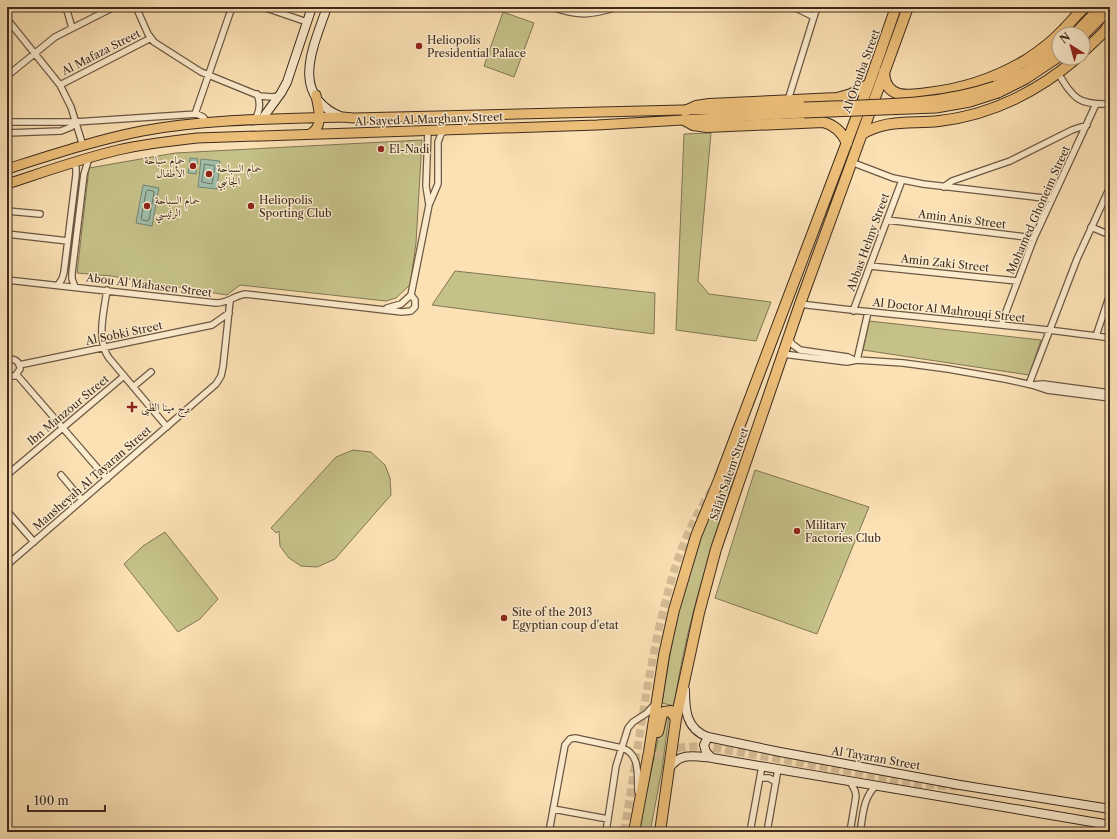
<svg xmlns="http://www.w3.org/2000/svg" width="1117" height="839" font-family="'Libre Caslon Text',Amiri,serif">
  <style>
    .green { fill: #c5c189; stroke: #817654 }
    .water { fill: #9fbeaa; stroke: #788372 }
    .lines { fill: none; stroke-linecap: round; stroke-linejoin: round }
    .shore { stroke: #6e7464; stroke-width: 1 }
    .secondary-tunnel { stroke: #d5bd96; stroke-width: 8; stroke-dasharray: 8 4; stroke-linecap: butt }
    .street-casing { stroke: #6c5844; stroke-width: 8 }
    .secondary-casing { stroke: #3d2b1e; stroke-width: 10 }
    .primary-casing { stroke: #3d2b1e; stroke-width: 11 }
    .highway-casing { stroke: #3d2b1e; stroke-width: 12 }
    .street { stroke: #fcecce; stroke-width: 5.5 }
    .secondary { stroke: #fcecce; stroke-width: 8 }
    .primary { stroke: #eec07a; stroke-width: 9 }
    .highway { stroke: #eec07a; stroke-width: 10 }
    .primary-bridge-casing { stroke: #3d2b1e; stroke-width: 11; stroke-linecap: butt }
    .primary-bridge { stroke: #eec07a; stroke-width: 9 }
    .poi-dot { fill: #8f2418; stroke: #fcecce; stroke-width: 1.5 }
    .labels { text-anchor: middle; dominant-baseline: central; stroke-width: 3; stroke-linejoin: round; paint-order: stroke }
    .poi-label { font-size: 11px; fill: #3d2b1e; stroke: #fcecce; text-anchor: start }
    .street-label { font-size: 11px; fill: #3d2b1e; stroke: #fcecce }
  </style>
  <rect width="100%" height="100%" fill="#fbe1b4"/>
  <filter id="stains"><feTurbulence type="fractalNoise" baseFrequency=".005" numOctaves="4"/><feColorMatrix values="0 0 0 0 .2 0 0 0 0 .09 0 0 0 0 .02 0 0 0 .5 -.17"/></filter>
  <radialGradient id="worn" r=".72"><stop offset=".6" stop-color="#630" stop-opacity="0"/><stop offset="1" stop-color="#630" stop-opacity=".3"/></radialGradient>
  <path class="green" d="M503 12 534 23 514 77 484 66Z
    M711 133 698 281 709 294 771 302 756 341 676 330 684 134Z
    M422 140 416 243 410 285 396 298 386 301 240 285 227 295 111 276 77 273 89 168 175 153Z
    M455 271 655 293 654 334 432 305Z
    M869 321 1041 340 1029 375 863 350Z
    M353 450 371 452 385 465 390 478 391 495 335 559 317 567 301 566 289 558 280 546 279 531 276 533 271 528 336 457Z
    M732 469 735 474C716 533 697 591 684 651 680 669 677 687 674 706L662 703C671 647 680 590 699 536 707 514 717 493 726 471Z
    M755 470 869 507 817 634 715 598Z
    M165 532 218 599 200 619 178 632 124 564 143 546Z
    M663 716H669L662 769 650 832H638Z"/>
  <path class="water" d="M190 158 198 159 196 174 188 173Z
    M201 159 220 161 217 189 198 187Z
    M143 185 159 188 152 226 136 223Z"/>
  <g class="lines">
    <path class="shore" d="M205 164 215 166 212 184 202 182Z
      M148 190 153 191 154 193 149 220 147 221 142 220 141 219 146 192Z"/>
    <path class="secondary-tunnel" d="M645 763C664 748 686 745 709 747L921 784 960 787
      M624 832C636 764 644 696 659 628 671 577 682 535 712 490"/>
    <defs>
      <path id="street" d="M66 7 72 28
        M136 7 148 34 154 42 201 72 260 96 272 97 279 96
        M263 7 307 22
        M552 7C580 17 590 15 618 7
        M794 7 814 17
        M7 11 12 7
        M7 19 60 85 71 107 83 146
        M1058 73C1074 99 1078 105 1110 104
        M7 76 55 37 114 7
        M60 85 151 38
        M788 100 817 7
        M195 114 232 7
        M255 119C260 111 261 103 257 94
        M7 122H75L197 114 203 117 207 122
        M428 130 426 186 429 205
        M7 133 61 131 71 127 75 122
        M851 162 893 178 923 184 1052 199
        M944 187 952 181 1010 161 1072 130 1087 125
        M7 211 40 214
        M887 220 1034 238
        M1091 227 1110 235
        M7 234 68 241
        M870 266 1017 281
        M7 280 216 303C229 303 233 296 245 294L402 312 411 311 415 307V300L411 295
        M58 285 62 279 64 272 76 175V168L73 163
        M75 287 72 279V273L84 174 89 158
        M107 290C104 310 96 341 109 358L167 427
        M411 295 429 205 438 184V142L441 134 446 130
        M800 304C903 317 1007 323 1110 338
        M387 308 401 304 411 295
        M853 311 902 180
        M1001 325 1034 238 1096 104
        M1096 336 1110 294
        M789 338 792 344 800 350 848 357 854 360
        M783 354 847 362 857 360 903 363 948 369 1005 379 1032 385 1047 390 1110 398
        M7 360C14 358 20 361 20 369L15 376H7
        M857 360 868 312
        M19 365 212 325 229 313
        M17 375 107 479
        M1029 384 1077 259 1110 187
        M1032 385 1043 384 1110 393
        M133 387 151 372
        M7 475 124 376
        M61 475 82 500
        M7 511 34 542
        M7 565 216 384 221 376 223 367 230 301
        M760 778H769L776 782
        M850 781 855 791 856 796 850 832
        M553 809 608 819
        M549 832 565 745 570 739 575 738 622 748C641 754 637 776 638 792
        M606 832 616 766 628 728 633 722 647 713 655 704
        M750 832 762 766
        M767 832 778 769
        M860 832C863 816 863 797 876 786
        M1102 832 1104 824"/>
      <path id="secondary" d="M327 7C314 46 288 95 342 117
        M262 119 281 93 287 82 312 7
        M685 690C685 710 686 729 708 737L780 752 960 785 1110 809
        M708 737 704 745 706 752 712 758
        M669 769C679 752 695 756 712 758L1110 825"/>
      <path id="primary" d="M1074 34 1100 7
        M1083 36 1110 9
        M995 86 1026 71 1059 48
        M998 93 1026 79 1059 57
        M310 134C325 126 318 109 316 95
        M7 169C51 155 96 140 142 131 208 119 275 119 342 117L354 118 804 107
        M7 184C44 172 80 159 118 150 144 144 170 141 197 138L597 125 804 113"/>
      <path id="highway" d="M1083 52 1104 32 1110 23
        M884 72C885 99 908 96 928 93 963 89 996 78 1026 60 1040 51 1053 41 1064 29 1071 22 1078 13 1085 7
        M685 111 696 106 709 104 837 98 851 94 869 84
        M684 120 693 125 707 127 823 122C835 125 842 132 847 143
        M862 134C886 119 912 124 939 121 991 115 1037 92 1077 58
        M658 732 662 714 664 712 671 711 676 719
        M634 832 649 752 664 655 674 610 696 536 719 480 869 84 896 7
        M660 832 676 719 699 613 716 549 800 304 908 7"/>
    </defs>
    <use href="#street" class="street-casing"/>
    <use href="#secondary" class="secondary-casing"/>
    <use href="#primary" class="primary-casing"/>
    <use href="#highway" class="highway-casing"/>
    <use href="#street" class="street"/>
    <use href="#secondary" class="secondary"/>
    <use href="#primary" class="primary"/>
    <use href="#highway" class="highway"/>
    <defs>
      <path id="primary-bridge" d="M804 107C868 104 934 107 995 86
        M804 113 936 108 970 102 998 93"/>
    </defs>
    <use href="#primary-bridge" class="primary-bridge-casing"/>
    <use href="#primary-bridge" class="primary-bridge"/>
  </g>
  <g class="poi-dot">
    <circle cx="419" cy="46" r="4"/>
    <circle cx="381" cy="149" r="4"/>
    <circle cx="193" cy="166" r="4"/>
    <circle cx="209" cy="174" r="4"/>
    <circle cx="147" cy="206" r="4"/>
    <circle cx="251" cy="206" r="4"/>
    <path d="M130 401h4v4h4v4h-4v4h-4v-4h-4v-4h4z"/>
    <circle cx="797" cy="531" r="4"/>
    <circle cx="504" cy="618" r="4"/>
  </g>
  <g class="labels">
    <g class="poi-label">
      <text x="427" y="40">Heliopolis<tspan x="427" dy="13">Presidential Palace</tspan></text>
      <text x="389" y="149">El-Nadi</text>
      <text x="185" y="160" text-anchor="end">حمام سباحة<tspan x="185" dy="13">الأطفال</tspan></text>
      <text x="217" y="168">حمام السباحة<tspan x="217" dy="13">الجانبي</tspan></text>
      <text x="155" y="200">حمام السباحة<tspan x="155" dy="13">الرئيسي</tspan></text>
      <text x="259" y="200">Heliopolis<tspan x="259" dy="13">Sporting Club</tspan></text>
      <text x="141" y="407">برج مينا الطبى</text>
      <text x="805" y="525">Military<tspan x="805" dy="13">Factories Club</tspan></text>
      <text x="512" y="612">Site of the 2013<tspan x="512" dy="13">Egyptian coup d'etat</tspan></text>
    </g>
    <g class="street-label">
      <text transform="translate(101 52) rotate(-27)">Al Mafaza Street</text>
      <text transform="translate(861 71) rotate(-70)">Al Orouba Street</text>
      <text transform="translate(429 119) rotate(-2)">Al Sayed Al Marghany Street</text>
      <text transform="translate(1038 210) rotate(-66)">Mohamed Ghoneim Street</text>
      <text transform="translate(962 219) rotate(7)">Amin Anis Street</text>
      <text transform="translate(868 242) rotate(-70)">Abbas Helmy Street</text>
      <text transform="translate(945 263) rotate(6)">Amin Zaki Street</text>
      <text transform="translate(149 285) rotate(7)">Abou Al Mahasen Street</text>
      <text transform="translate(949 310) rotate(6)">Al Doctor Al Mahrouqi Street</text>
      <text transform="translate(124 333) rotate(-12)">Al Sobki Street</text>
      <text transform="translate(68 410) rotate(-40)">Ibn Manzour Street</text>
      <text transform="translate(729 474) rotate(-71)">Salah Salem Street</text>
      <text transform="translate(92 478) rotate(-41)">Mansheyah Al Tayaran Street</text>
      <text transform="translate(876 758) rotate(10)">Al Tayaran Street</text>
    </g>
  </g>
  <rect width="1117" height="839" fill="none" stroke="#fbe1b4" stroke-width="24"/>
  <rect x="8" y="8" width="1101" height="823" fill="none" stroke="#3d2b1e" stroke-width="2"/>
  <rect x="12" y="12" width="1093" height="815" fill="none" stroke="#3d2b1e"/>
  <g transform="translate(1071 46) rotate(323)"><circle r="19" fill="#fcecce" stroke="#b09f88"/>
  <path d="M0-3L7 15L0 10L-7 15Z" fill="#8f2418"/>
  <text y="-6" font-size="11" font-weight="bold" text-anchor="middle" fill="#3d2b1e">N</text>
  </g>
  <path d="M28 805v6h77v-6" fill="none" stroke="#3d2b1e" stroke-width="2"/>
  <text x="34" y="805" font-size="12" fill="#3d2b1e" stroke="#fcecce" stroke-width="3" paint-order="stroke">100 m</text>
  <rect width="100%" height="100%" filter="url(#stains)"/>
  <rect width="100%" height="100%" fill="url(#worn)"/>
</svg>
